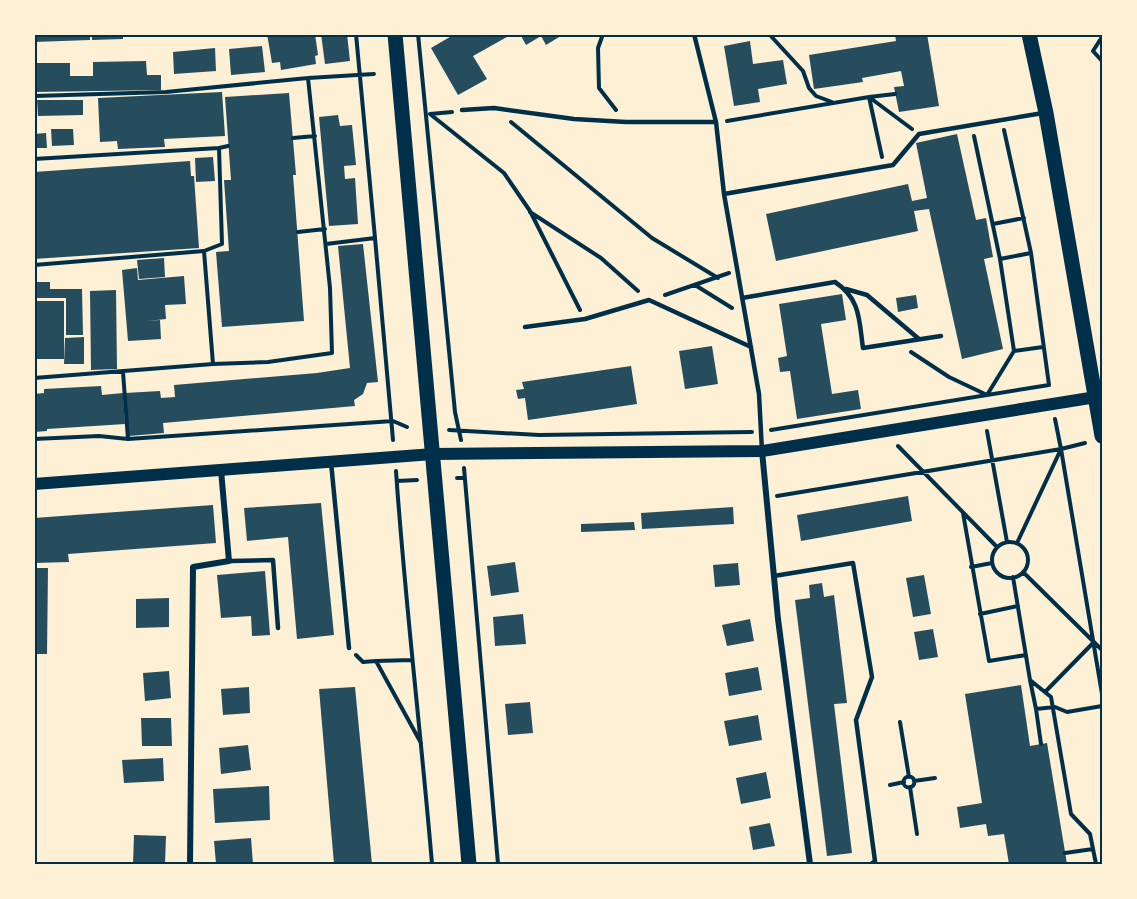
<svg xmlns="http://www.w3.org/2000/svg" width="1137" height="899" font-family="Manrope,sans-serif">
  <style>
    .building { fill: #264d5e }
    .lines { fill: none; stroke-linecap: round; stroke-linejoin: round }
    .path { stroke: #003049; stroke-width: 4 }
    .service { stroke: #003049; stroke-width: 4.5 }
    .minor { stroke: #003049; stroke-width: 6 }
    .secondary { stroke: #003049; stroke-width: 12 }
    .primary { stroke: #003049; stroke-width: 15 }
    .neatline { fill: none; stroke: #003049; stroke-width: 2 }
  </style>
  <rect width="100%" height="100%" fill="#fdf0d5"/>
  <path class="building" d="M34 34H90V40L34 42Z
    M92 34H123V39L92 40Z
    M267 34H315L318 55 315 56 316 64 281 70 280 62 272 63Z
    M321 34H347L350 61 325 64Z
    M455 34H512L473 56 487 79 458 95 431 48Z
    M520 34H564L546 45 541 36 526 45Z
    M895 34H927L939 106 899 112 894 87 904 86 901 71 862 78 863 82 814 89 809 55 896 41Z
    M750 41 753 64 783 60 787 84 758 89 760 102 734 106 724 46Z
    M262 46 265 72 231 75 229 49Z
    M215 48 216 71 174 74 173 52Z
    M146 61 147 75H161V90L34 92V63H70V76H93V62Z
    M222 92 225 136 164 139 165 147 118 149 117 141 100 142 98 98Z
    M289 93 296 175H293L304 321 222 327 216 252 229 251 224 180H231L225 97Z
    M37 100H83V115L38 116Z
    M338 115 340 126 352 125 356 165 344 166 345 179 355 178 358 224 329 226 319 117Z
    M51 129H73L74 145 52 146Z
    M46 133 47 148H34V134Z
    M957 134 976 220 986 218 993 257 984 259 1003 349 962 359 929 209 914 211 918 231 776 261 766 214 908 184 912 201 927 198 916 143Z
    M213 157 215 181 196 182 195 158Z
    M190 161 191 176H194L199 248 34 259V172Z
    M363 244 378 382 367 383 363 394 354 400 355 406 163 423 164 433 129 436 125 393 160 391 161 398 175 397 174 385 317 373 350 368 338 246Z
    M164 258 165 277 139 279 137 260Z
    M137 268 138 280 184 276 186 304 165 305 166 319 147 321 160 320 161 339 128 341 122 270Z
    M34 282H50V289H82L83 335H66V298H34Z
    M116 290 117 369 91 370 90 291Z
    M842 294 846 320 821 324 832 394 858 390 861 409 797 419 790 371 780 372 778 358 787 356 779 304Z
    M916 295 918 308 898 312 896 298Z
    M34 301H64V359H34Z
    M84 337V364H64L65 338Z
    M712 346 718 384 685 389 679 351Z
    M631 366 637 404 528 420 525 398 518 399 516 390 524 389 522 382Z
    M101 386 102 395 123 393 125 424 47 429V431L34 432V394L44 393V389Z
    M908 496 912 521 801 541 797 515Z
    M321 503 334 635 297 639 288 537 247 541 244 508Z
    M213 505 216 543 68 554 69 562 34 563V518Z
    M733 507 734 524 642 529 641 513Z
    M634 522 635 530 581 532V524Z
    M515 562 519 592 491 596 487 566Z
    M738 563 740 585 715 587 713 565Z
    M34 568H48L47 654H34Z
    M265 571 270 635 252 636 251 616 221 618 217 575Z
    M924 575 931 614 913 617 906 578Z
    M822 583 824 597 834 595 847 703 834 704 852 853 827 856 795 600 810 598 809 585Z
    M169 598V627L136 628V599Z
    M523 614 526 644 495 646 493 617Z
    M750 619 754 641 727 646 722 625Z
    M933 629 938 657 919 660 914 632Z
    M758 667 762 690 729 696 725 673Z
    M169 671 171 698 145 701 143 673Z
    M1021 685 1030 746 1047 743 1067 864H1009L1004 834 988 836 986 824 960 828 957 807 982 803 965 694Z
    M249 687 250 713 223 715 221 689Z
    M355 687 372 864H334L319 689Z
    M530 702 533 733 508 735 505 704Z
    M758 715 762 740 729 746 724 721Z
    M141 718H171L172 746H142Z
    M248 745 251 770 221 774 219 748Z
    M163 758 164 781 124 783 122 760Z
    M766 772 771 798 741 804 736 778Z
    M269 786 270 820 215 823 213 789Z
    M770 823 775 846 753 850 749 827Z
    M134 835 166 836 165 864H133Z
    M251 838 253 864H216L214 841Z"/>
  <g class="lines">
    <path class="path" d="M356 34 375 238
      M418 34 455 412 461 440
      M603 34 598 48 599 88 616 110
      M769 34 803 71 809 88 816 96 832 102
      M1102 37 1093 51 1102 61
      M34 96 166 92 308 78
      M430 114 504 173 530 211 580 310
      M430 114 452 112
      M727 121 869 97 912 129
      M511 122 652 238 718 278
      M1004 130 1031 253 1049 385
      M293 138 315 136
      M219 148 228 146
      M882 157 869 97 895 94
      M34 159 219 148 222 244 204 251 213 364
      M530 212 601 258 638 291
      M993 224 1024 218
      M298 232 325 229
      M326 244 375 238 393 440
      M1000 259 1031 253
      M34 265 204 251
      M695 285 732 308
      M665 295 729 273
      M1014 351 1043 347
      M911 352 949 377 987 395 1014 351 1000 259 974 136
      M123 372 128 439
      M34 378 213 364 268 362 332 353 330 288 308 78 374 74
      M449 430 539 435 752 432
      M771 430 1049 385
      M987 431 1007 542
      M34 439 99 436 128 439 393 421 407 427
      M898 446 997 547
      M1061 449 1085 443
      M464 468 498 864
      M396 471C405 602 421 733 432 864
      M457 478H464
      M397 481 417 480
      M777 496 1061 449 1102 694
      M963 513 989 661 1026 655
      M992 560a18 18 0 1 1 36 0a18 18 0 1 1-36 0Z
      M1017 543 1061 449 1055 419
      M971 567 992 563
      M1023 572 1102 650
      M1013 577 1030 680 1051 697 1071 814 1090 834 1096 864
      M980 614 1018 606
      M356 655 363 662 376 661
      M412 660 376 661 421 743
      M1030 680 1036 709 1055 707 1067 712 1102 706
      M1045 692 1094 642
      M1036 709 1041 744
      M900 722 909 777
      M903.5 782a5.5 5.5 0 1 1 11 0a5.5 5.5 0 1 1-11 0Z
      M914 781 935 778
      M890 785 904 782
      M910 787 917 834
      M1065 853 1093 849"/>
    <path class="service" d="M694 34 716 122 724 194
      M462 110 494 108 574 119 626 122H716
      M846 289 867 295 919 339
      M742 298 835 282C861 299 859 321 863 348L941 336
      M525 327 585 319 649 300 751 347
      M762 451 759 394 724 194 893 165 919 134 1043 113
      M331 462 349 648
      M229 561 273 560 278 628
      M774 576 853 563 872 677 856 720 875 861 871 864"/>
    <path class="minor" d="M762 451 778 619 810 864
      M190 864 193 567 229 561 221 470"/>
    <path class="secondary" d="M34 484 433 454 762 451 1096 397"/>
    <path class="primary" d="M395 34 469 864
      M1029 34 1046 113 1102 436"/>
  </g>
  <rect width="1137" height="899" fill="none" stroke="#fdf0d5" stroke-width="72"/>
  <rect x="36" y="36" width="1065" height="827" class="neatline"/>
</svg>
